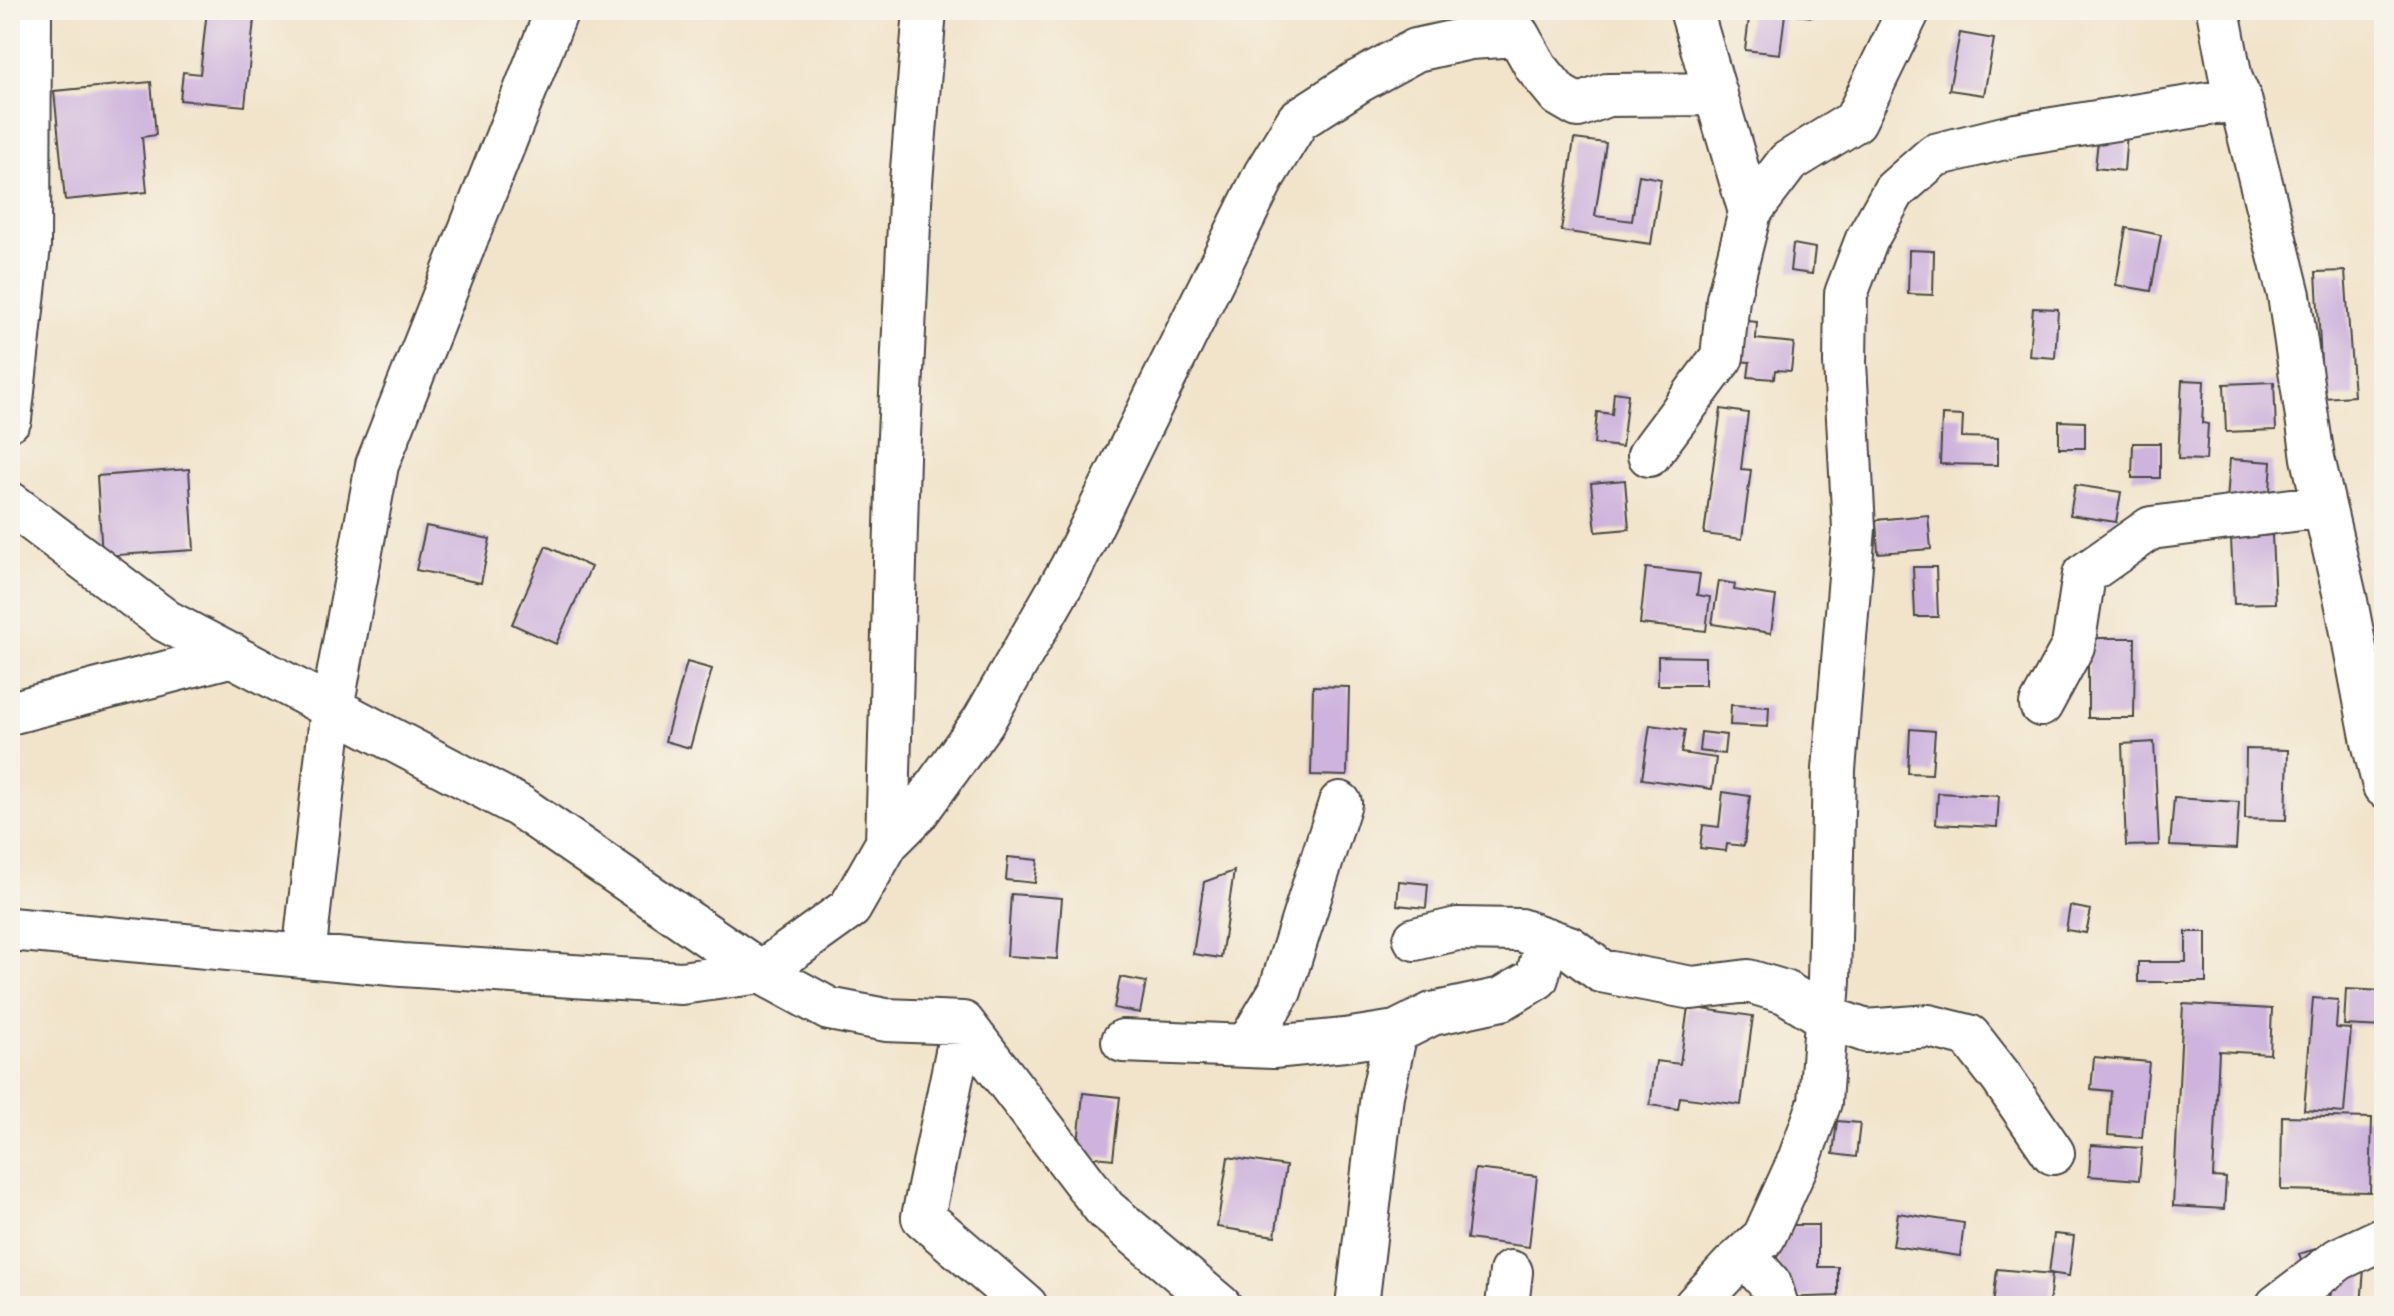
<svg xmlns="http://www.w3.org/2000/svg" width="2394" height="1316" font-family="Sriracha,sans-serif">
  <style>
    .building { fill: #cdb3dd }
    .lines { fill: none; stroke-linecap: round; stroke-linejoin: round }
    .street-casing { stroke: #494743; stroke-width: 46 }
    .street { stroke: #fff; stroke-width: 42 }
  </style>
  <rect width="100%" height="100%" fill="#f7f3e8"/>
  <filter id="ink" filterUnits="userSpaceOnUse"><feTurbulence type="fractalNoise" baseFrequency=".0125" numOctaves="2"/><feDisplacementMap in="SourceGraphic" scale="16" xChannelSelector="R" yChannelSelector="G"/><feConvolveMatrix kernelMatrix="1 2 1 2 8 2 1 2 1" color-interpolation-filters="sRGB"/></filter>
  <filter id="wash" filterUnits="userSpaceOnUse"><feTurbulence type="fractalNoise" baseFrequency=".006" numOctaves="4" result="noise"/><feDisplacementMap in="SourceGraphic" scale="32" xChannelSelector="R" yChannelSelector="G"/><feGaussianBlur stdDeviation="1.8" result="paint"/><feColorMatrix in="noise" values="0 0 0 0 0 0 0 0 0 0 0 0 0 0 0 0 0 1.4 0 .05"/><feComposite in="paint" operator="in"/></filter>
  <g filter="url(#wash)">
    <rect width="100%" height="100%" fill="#f1e4ca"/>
    <g id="blocks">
      <path class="building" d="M207 10H255L245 106 180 100 183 72 200 74Z
        M661 10H712V16L661 12Z
        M1750 10H1814L1813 17 1785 14 1780 54 1745 50Z
        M1960 33 1994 39 1984 95 1949 90Z
        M151 82 156 135 142 137 147 192 65 200 54 91Z
        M2099 131 2127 133 2124 171 2095 168Z
        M1574 139 1606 143 1595 216 1632 221 1639 175 1661 179 1651 244 1561 231Z
        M2126 228 2161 235 2151 291 2116 285Z
        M1793 244 1815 248 1812 274 1790 271Z
        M1909 250 1934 251 1933 295 1908 294Z
        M2345 271 2354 396 2323 398 2316 272Z
        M2033 308 2058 309 2055 358 2029 356Z
        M1737 320 1757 322 1756 339 1794 343 1791 371 1775 370 1774 379 1748 377 1750 362 1733 361Z
        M2182 380 2204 381 2202 423 2208 424 2206 460 2178 459Z
        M2274 382 2276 430 2226 432 2224 384Z
        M1614 392 1628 394 1622 447 1594 444 1597 412 1612 414Z
        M1721 409 1748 413 1741 469 1751 470 1742 539 1704 534Z
        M1942 415 1963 416 1962 437 1998 438V465L1940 464Z
        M2059 421 2085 422V448H2059Z
        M2133 443H2160V478H2132Z
        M2230 459 2272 462 2269 505 2227 502Z
        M189 469 194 550 102 556 97 476Z
        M1625 480 1629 529 1596 532 1591 483Z
        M2075 485 2121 492 2116 522 2070 515Z
        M1928 515 1931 549 1878 553 1876 520Z
        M426 526 490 539 481 583 416 570Z
        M2272 535 2275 603 2234 604 2231 538Z
        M546 546 591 567 556 644 512 624Z
        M1913 567H1936L1938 617H1915Z
        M1646 568 1700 574 1697 595 1710 597 1706 631 1640 624Z
        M1719 581 1735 584 1734 590 1776 596 1771 633 1712 624Z
        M2088 638H2135L2134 718H2088Z
        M1658 656 1705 657V685H1658Z
        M687 662 712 669 690 748 665 741Z
        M1313 686 1349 687 1347 776 1311 775Z
        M1731 705 1769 707 1768 727 1730 725Z
        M1650 725 1685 730 1681 753 1716 758 1712 789 1642 779Z
        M1910 729 1935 731 1932 774 1908 773Z
        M1701 732 1726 735 1724 754 1699 751Z
        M2154 742 2159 845 2126 846 2122 744Z
        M2246 749 2288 750 2286 820 2245 819Z
        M1723 792 1750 796 1744 846 1727 844 1726 851 1700 848 1703 825 1719 827Z
        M1938 793 1999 796 1997 827 1936 824Z
        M2174 798 2239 802 2236 849 2170 846Z
        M1008 857 1038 860 1035 883 1006 880Z
        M1234 871 1221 958 1193 954 1204 882Z
        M1399 881 1428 884 1426 908 1397 905Z
        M1011 894 1062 898 1057 959 1007 956Z
        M2070 906 2091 910 2086 933 2066 930Z
        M2186 932H2206V982H2138V962H2186Z
        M1120 977 1146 982 1140 1013 1114 1008Z
        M2346 989 2384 991V1027L2344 1025Z
        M2313 998 2338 1000 2336 1028 2351 1029 2344 1113 2304 1110Z
        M2183 1004 2272 1009 2270 1054 2219 1051 2213 1177 2226 1178 2224 1209 2173 1206Z
        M1688 1007 1753 1016 1741 1105 1680 1097 1678 1109 1650 1105 1656 1061 1680 1064Z
        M2094 1057 2149 1062 2142 1138 2108 1135 2111 1091 2091 1089Z
        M1083 1093 1120 1097 1113 1159 1077 1155Z
        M2282 1116 2372 1118 2370 1192 2281 1190Z
        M1837 1121 1860 1123 1856 1157 1833 1154Z
        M2091 1145 2142 1148 2139 1180 2089 1176Z
        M1228 1157 1286 1166 1275 1236 1217 1227Z
        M1475 1169 1537 1176 1529 1247 1467 1239Z
        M1898 1213 1964 1223 1960 1256 1893 1246Z
        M1777 1225H1818V1267H1838V1296L1778 1298Z
        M2054 1234 2074 1236 2069 1276 2049 1273Z
        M2316 1249 2321 1262 2303 1267 2299 1254Z
        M2365 1256 2361 1306H2329L2332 1284Z
        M1997 1269 2052 1274 2049 1306H1993Z"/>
    </g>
  </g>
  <g filter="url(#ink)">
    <use href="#blocks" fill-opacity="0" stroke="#494743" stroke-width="2"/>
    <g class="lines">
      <defs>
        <path id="street" d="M1691 10 1750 212
          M2218 10 2231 79 2240 99 2289 295 2313 458 2346 601 2373 742 2384 786
          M10 419 29 246 30 10
          M1649 455 1722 357 1728 299 1750 212 1788 162 1855 121 1909 10
          M10 503 166 621 519 806 761 972 829 1009 886 1020 963 1023 1105 1209 1220 1306
          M2041 705 2073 646 2084 575 2151 528 2324 506
          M10 713 233 655
          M887 843 916 814 984 720 1071 568 1265 174 1298 120 1359 81 1416 50 1470 38 1518 35 1536 67 1559 95 1578 106 1607 95 1716 94
          M10 929 402 965 681 983 761 972 850 908 887 843 898 457 911 182 925 10
          M1415 939 1457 929 1520 930 1569 947 1601 971 1692 988 1748 981 1785 992 1826 1017 1866 1031 1929 1026 1969 1036 2001 1077 2053 1153
          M304 956 332 708 377 465 557 10
          M963 1023 923 1217 1026 1306
          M1123 1041 1273 1047 1345 1040 1396 1032
          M1247 1046 1280 991 1340 803
          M1745 1255 1770 1284 1777 1306
          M1357 1306 1382 1095 1396 1032 1432 1014 1502 999 1537 978 1547 939
          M1507 1306 1511 1272
          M1695 1306 1732 1266 1764 1237 1799 1160 1820 1102 1829 981 1834 770 1854 528 1845 363 1846 294 1867 239 1894 191 1935 155 2016 135 2240 99
          M2277 1306 2339 1259 2384 1238"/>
      </defs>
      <use href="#street" class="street-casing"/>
      <use href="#street" class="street"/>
    </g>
  </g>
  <rect width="2394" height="1316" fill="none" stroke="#f7f3e8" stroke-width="40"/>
</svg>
